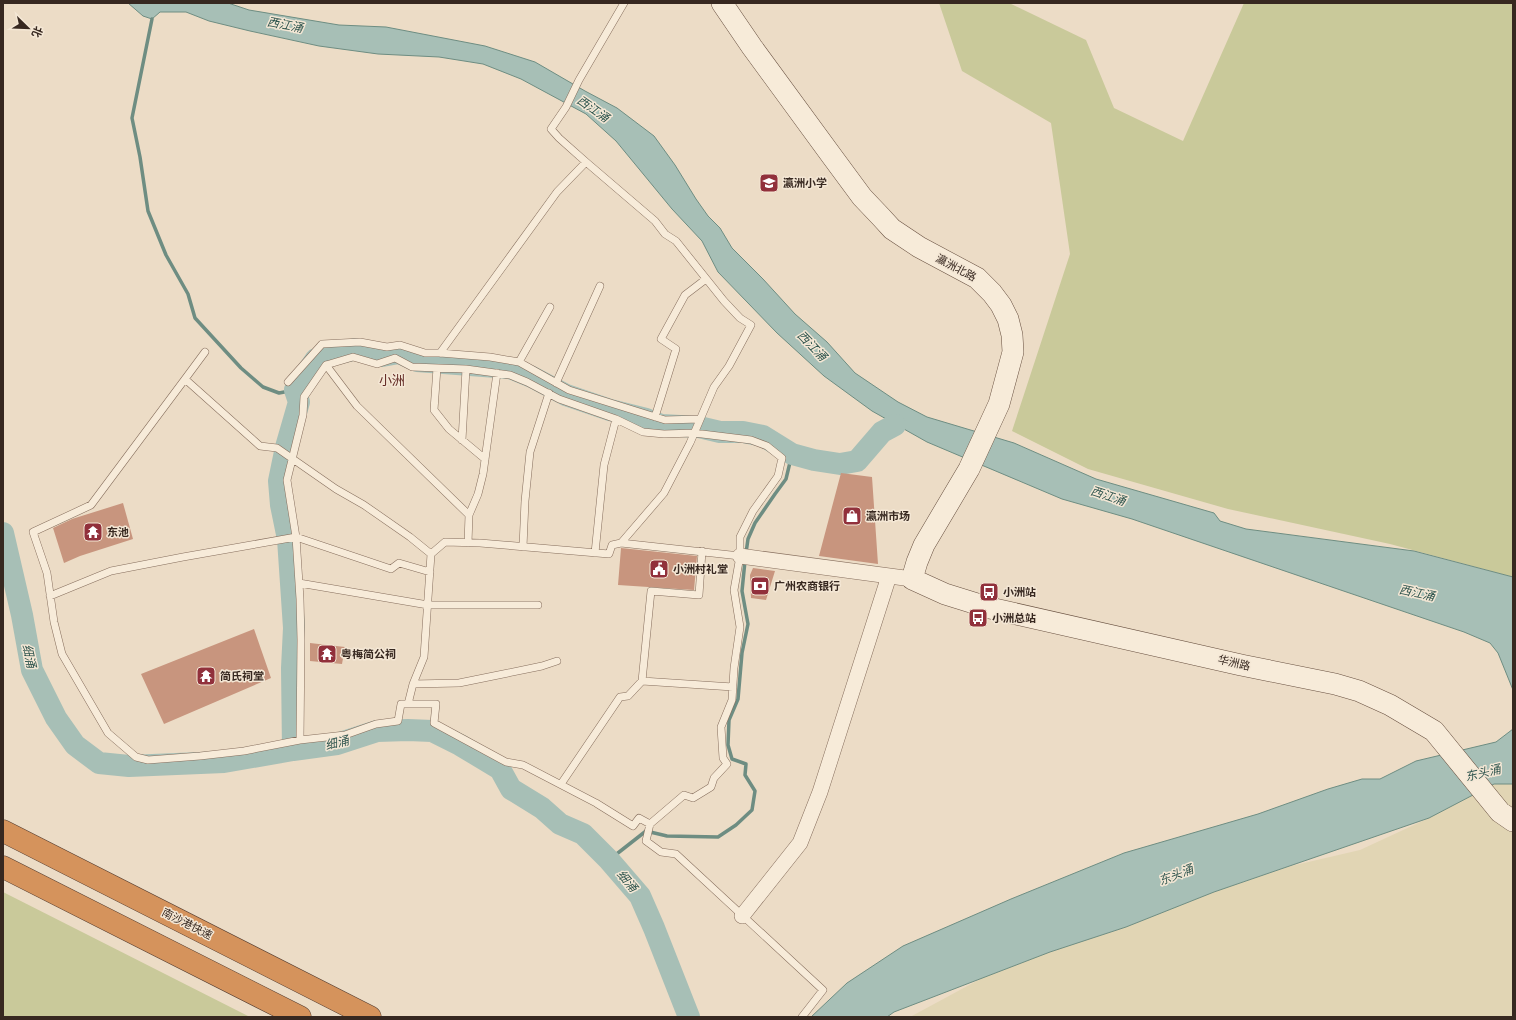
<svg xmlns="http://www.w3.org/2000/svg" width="1516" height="1020" font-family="Bitter,'Noto Sans SC',serif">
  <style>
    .farmland { fill: #e1d5b4 }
    .green { fill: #c9c99a }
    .water { fill: #a7bfb6; stroke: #6e8d82 }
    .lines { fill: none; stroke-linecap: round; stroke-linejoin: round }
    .stream { stroke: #6e8d82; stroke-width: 3.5 }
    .river { stroke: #a7bfb6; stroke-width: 22 }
    .building { fill: #c8957e }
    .lane-casing { stroke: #866e5d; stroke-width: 8 }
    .street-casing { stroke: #866e5d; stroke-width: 16 }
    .secondary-casing { stroke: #685040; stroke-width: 22 }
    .highway-casing { stroke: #543d31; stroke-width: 23 }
    .lane { stroke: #f7ebd9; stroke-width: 7 }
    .street { stroke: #f7ebd9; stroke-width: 15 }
    .secondary { stroke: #f7ebd9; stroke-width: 21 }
    .highway { stroke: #d5935c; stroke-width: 22 }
    .labels { text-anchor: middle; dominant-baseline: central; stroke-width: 3; stroke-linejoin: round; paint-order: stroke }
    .poi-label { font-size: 11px; font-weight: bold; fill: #372820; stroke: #f4e7d5; text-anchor: start }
    .street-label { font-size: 11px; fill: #372820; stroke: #f4e7d5 }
    .water-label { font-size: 12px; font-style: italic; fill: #30564f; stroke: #f4e7d5 }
    .quarter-label { font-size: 13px; fill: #612822; stroke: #f4e7d5 }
  </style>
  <rect width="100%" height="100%" fill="#ecdcc6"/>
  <path class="farmland" d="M1494 784H1513V1017H910L984 977 1050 952 1126 927 1214 892 1291 866 1360 850 1429 818Z"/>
  <path class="green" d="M939 3H1009L1086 40 1114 108 1183 141 1244 3H1513V577L1390 544 1228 509 1088 469 1012 431 1070 254 1051 123 962 71Z
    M3 892 250 1017H3Z"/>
  <path class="water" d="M128 3H228L249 10 339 25 386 27 485 46 535 62 585 91 617 108 654 136 675 165 696 199 708 216 720 228 732 248 763 279 795 314 827 342 855 373 898 402 927 417 1014 443 1096 479 1214 513 1220 521 1246 529 1414 551 1513 577V690L1498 653 1490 643 1464 632 1132 519 1062 499 927 442 872 411 824 376 777 333 718 272 702 241 672 209 616 141 586 114 521 79 483 64 439 57 378 54 319 46 250 31 209 21 186 12H160L152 19 143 16Z
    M1513 729V784H1494L1429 818 1214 892 1126 927 1050 952 894 1012 887 1017H811L847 983 903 946 1011 899 1124 853 1258 814 1328 789 1362 779H1380L1416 761 1496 742Z"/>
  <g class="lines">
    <path class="stream" d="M152 19 132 118 140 157 148 211 166 255 188 294 195 318 241 368 263 387 279 393 295 390
      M746 553 748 539 755 523 775 494 786 479 792 454
      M609 860 646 831 667 836 718 837 736 825 752 810 755 791 745 775 746 764 732 759 728 745 729 720 738 699 742 653 748 624 742 591 745 561"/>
    <path class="river" d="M3 533 22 615 32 670 56 718 75 745 99 763 129 766 224 762 293 750 337 744 377 731 408 730 432 731 460 745 500 769 511 789 542 808 560 824 583 834 609 860 640 896 654 928 689 1017
      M293 750 292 668 294 628 288 539 281 505 279 481 286 447 299 402 295 390 316 359 356 349 382 356 399 353 417 361 510 368 532 377 566 395 610 410 646 419 661 425 699 427 720 432H743L763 436 792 454 814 460 840 464 857 461 882 432 895 425"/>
  </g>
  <path class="building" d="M841 473 872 477 878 564 819 556Z
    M123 503 133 539 80 556 64 563 53 528 72 519Z
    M621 548 697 556 694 590 618 585Z
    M753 568 775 571 766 600 751 598 750 575Z
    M254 629 271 678 164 724 141 674Z
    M310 643 345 647 342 664 310 661Z"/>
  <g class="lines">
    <defs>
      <path id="lane" d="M440 353 557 192 586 162
        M519 362 550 307
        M326 365 357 406 469 515
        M437 368 434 410 449 429 485 459
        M185 379 205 352
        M288 382 322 344 360 342 387 347 400 345 425 353H440L490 357 519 362 569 390 665 420 700 419
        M556 383 600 286
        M655 417 676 349 661 339 685 295 706 279
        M462 440 466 369
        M468 543 469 515 478 494 483 474 497 373
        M621 543 740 556
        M523 547 525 501 530 452 549 393
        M595 553 604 465 616 419
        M299 583 428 605H538
        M50 596 111 571 183 557 296 537 391 569 399 563 430 572
        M642 681 651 591 699 595 702 551
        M413 684 459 683 542 666 557 661
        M408 704 413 684 424 657 431 554
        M300 740 301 640 300 599 296 537 287 480 303 415 304 397 326 365 353 357 377 364 395 358 412 367 466 369 510 375 527 382 559 399 616 419 643 432 664 434 694 433 751 440 767 446 782 458 778 476 753 511 740 537V556L734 590 740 627 734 668 732 700 721 727 723 758 727 764 714 778 711 787 693 798 684 795 650 824 639 818 633 826 596 803 523 765 506 762 434 723 436 704H401L398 721 376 724 345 735 300 740 244 751 200 756 148 760 136 757 108 733 62 654 54 622 47 573 33 532 91 505 185 379 260 446 277 448 336 489 364 505 410 537 431 554 445 542 480 543 609 554 612 545 621 543 664 493 690 443 714 387 729 366 751 325 740 318 724 301 676 241 665 234 655 221 586 162 559 138 551 129 566 107 579 80 624 3
        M561 784 620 697 628 696 642 681 733 687
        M650 824 646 841 661 852 676 854 823 990 802 1017"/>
      <path id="street" d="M740 556 912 579
        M742 916 800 843 820 792 889 576"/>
      <path id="secondary" d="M722 3 752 47 831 155 862 197 881 217 892 229 919 247 977 278 992 293 1001 305 1008 319 1012 335 1013 352 999 404 969 469 924 545 917 562 912 579 945 594 990 608 1241 665 1335 684 1359 691 1390 705 1434 731 1500 812 1513 821"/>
      <path id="highway" d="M3 831 370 1017
        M3 867 300 1017"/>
    </defs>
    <use href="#lane" class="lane-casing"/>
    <use href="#street" class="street-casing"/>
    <use href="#secondary" class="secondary-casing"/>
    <use href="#highway" class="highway-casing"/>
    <use href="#lane" class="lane"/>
    <use href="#street" class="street"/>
    <use href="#secondary" class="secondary"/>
    <use href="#highway" class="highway"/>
  </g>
  <defs>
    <symbol id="school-square" viewBox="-11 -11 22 22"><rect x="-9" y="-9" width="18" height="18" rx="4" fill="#91303b" stroke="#f4e7d5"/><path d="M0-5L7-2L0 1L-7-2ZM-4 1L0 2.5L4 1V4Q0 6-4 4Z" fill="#fff"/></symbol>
    <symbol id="shop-square" viewBox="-11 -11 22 22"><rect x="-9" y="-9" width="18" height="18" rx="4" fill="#91303b" stroke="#f4e7d5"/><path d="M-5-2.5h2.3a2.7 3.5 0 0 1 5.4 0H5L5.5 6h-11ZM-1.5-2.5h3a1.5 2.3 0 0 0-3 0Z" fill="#fff"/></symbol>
    <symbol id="temple-square" viewBox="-11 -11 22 22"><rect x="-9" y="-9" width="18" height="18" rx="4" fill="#91303b" stroke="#f4e7d5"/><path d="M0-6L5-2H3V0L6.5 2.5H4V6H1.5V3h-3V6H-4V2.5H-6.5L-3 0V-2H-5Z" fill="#fff"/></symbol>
    <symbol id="civic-square" viewBox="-11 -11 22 22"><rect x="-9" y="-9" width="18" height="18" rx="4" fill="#91303b" stroke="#f4e7d5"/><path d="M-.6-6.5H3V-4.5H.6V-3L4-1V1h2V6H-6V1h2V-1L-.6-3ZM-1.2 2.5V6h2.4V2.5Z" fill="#fff"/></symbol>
    <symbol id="bank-square" viewBox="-11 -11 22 22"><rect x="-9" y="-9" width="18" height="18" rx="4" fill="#91303b" stroke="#f4e7d5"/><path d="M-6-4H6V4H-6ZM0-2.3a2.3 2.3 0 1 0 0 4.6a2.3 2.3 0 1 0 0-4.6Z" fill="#fff"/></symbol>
    <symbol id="bus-square" viewBox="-11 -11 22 22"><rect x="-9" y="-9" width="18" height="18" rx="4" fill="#91303b" stroke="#f4e7d5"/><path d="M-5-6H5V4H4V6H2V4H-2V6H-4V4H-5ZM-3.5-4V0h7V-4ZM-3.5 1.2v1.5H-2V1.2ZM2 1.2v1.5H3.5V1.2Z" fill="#fff"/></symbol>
  </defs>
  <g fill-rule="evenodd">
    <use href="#school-square" x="758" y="172" width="22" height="22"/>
    <use href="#shop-square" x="841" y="505" width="22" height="22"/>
    <use href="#temple-square" x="82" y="521" width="22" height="22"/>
    <use href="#civic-square" x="648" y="558" width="22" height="22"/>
    <use href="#bank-square" x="749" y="575" width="22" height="22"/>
    <use href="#bus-square" x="978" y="581" width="22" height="22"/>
    <use href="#bus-square" x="967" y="607" width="22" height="22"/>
    <use href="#temple-square" x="316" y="643" width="22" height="22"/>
    <use href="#temple-square" x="195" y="665" width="22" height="22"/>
  </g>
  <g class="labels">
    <g class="poi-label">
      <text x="783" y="183">瀛洲小学</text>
      <text x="866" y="516">瀛洲市场</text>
      <text x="107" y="532">东池</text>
      <text x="673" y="569">小洲村礼堂</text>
      <text x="774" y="586">广州农商银行</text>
      <text x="1003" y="592">小洲站</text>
      <text x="992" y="618">小洲总站</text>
      <text x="341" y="654">粤梅简公祠</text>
      <text x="220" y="676">简氏祠堂</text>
    </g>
    <g class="street-label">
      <text transform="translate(956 268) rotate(28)">瀛洲北路</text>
      <text transform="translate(1234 663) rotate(13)">华洲路</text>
      <text transform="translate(187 924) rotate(27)">南沙港快速</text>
    </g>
    <g class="water-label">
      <text transform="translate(285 25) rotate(11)">西江涌</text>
      <text transform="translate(593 109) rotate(35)">西江涌</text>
      <text transform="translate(812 346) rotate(46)">西江涌</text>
      <text transform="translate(1108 496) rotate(18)">西江涌</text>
      <text transform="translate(1417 593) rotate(12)">西江涌</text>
      <text transform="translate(29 656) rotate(77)">细涌</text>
      <text transform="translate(337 743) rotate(-14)">细涌</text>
      <text transform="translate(1483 773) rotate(-13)">东头涌</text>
      <text transform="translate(1176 875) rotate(-21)">东头涌</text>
      <text transform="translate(627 881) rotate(50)">细涌</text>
    </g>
    <g class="quarter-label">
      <text x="392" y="380">小洲</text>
    </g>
  </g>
  <rect width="1516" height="1020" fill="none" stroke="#372820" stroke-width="8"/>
  <g transform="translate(28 28) rotate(113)" stroke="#f4e7d5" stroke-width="3" paint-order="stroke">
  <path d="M0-3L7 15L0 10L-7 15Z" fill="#372820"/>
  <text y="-6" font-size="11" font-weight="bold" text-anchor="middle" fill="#372820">北</text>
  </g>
</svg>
